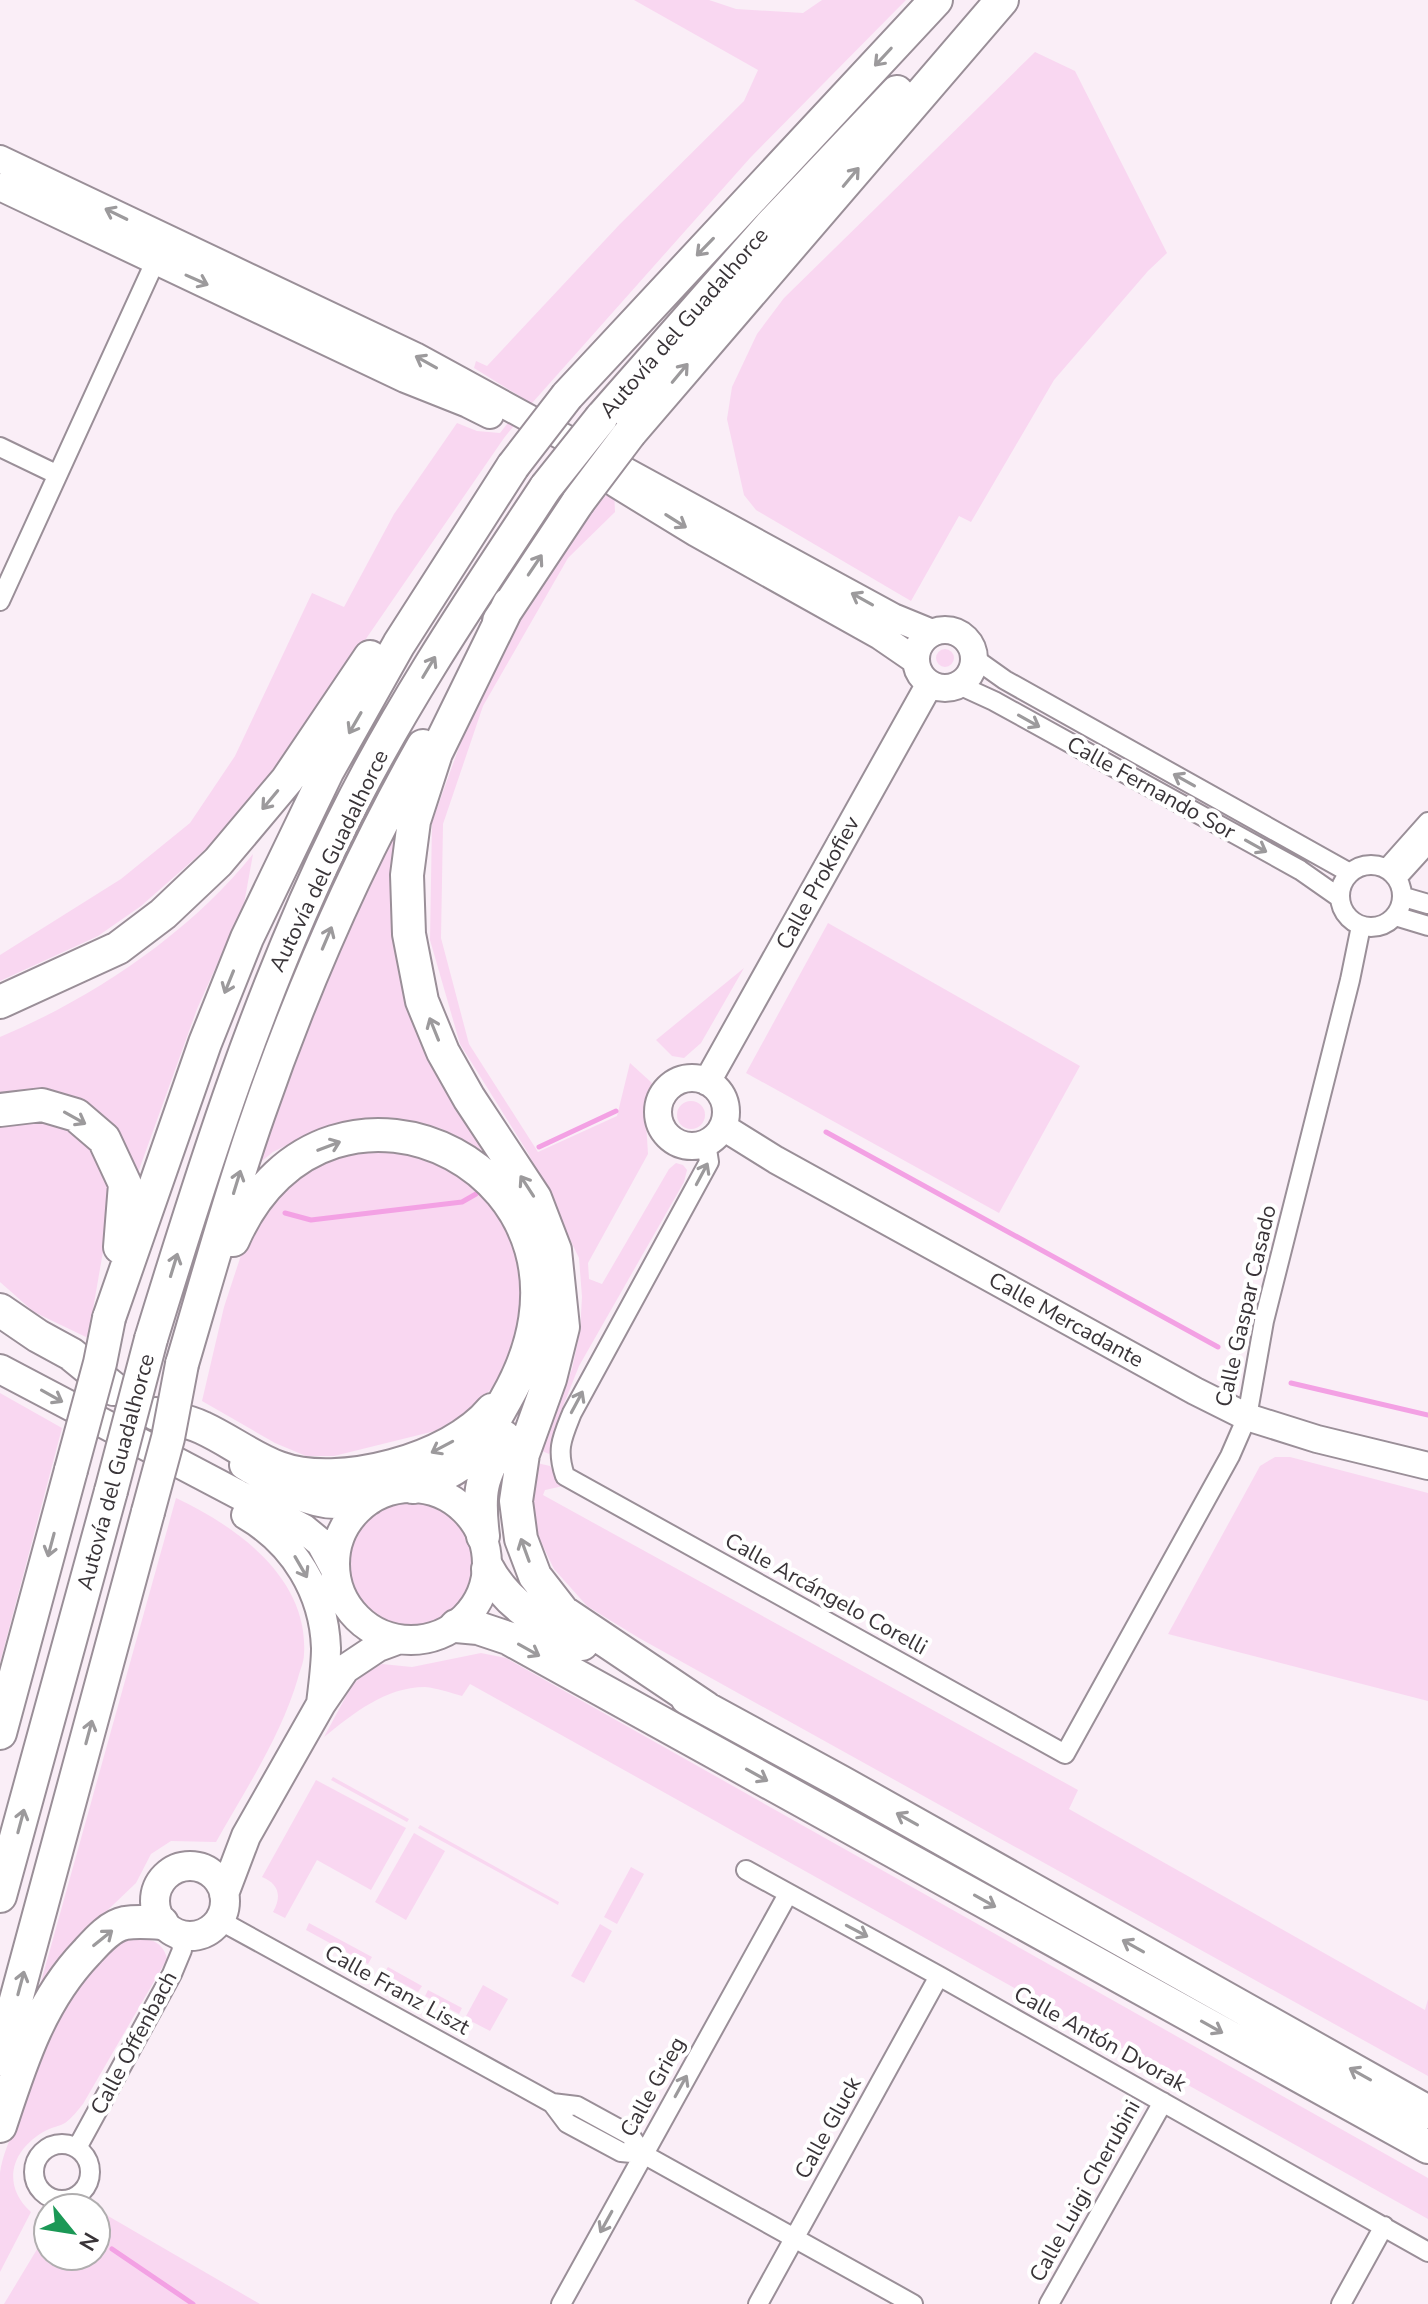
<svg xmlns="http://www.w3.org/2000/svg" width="1428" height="2304" font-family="'Nunito Sans',sans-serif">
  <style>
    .green { fill: #f9d7f1 }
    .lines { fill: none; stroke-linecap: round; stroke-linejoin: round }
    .stream { stroke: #f3a1e4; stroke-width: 5 }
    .street-casing { stroke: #9a8f98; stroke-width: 22 }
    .secondary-casing { stroke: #9a8f98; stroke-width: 30 }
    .primary-casing { stroke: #9a8f98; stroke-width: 32 }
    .highway-casing { stroke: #9a8f98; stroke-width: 36 }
    .street { stroke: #fff; stroke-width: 18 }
    .secondary { stroke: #fff; stroke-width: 26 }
    .primary { stroke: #fff; stroke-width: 28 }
    .highway { stroke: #fff; stroke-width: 32 }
    .highway-bridge-casing { stroke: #9a8f98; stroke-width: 36; stroke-linecap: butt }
    .highway-bridge { stroke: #fff; stroke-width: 32 }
    .oneway { stroke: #9c9a9c }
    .labels { text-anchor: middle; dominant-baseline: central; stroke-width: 8; stroke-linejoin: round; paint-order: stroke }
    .street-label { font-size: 22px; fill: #393438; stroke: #fff }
  </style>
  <rect width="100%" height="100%" fill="#faeef7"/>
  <path class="green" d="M634 0H709L736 9 803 13 822 0H906L750 158 533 402 504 438 282 761 208 847 141 906 98 936 0 981V955L121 879 190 823 235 756 312 593 344 607 394 514 457 423 477 431 500 433 526 400 474 368 476 361 487 366 620 224 744 101 758 70Z
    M1035 52 1075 71 1167 253 1148 271 1054 380 971 522 959 516 911 601 756 510 744 495 727 419 732 387 757 334 784 298Z
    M614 487 615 512 568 558 483 706 443 824 441 938 469 1044 538 1152 617 1116 630 1063 652 1083 645 1106 648 1154 588 1263 589 1279 602 1284 669 1169 676 1163 683 1165 687 1170 684 1182 579 1366 560 1414 549 1454 542 1451 572 1369 580 1331 582 1297 579 1258 528 1153 460 1044 430 940 432 822 475 703 525 610 584 519Z
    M936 658a9 9 0 1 1 18 0a9 9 0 1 1-18 0Z
    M395 832 390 900 408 1013 448 1096 485 1152 440 1128 374 1120 315 1131 273 1152 258 1164 333 954Z
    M253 854 244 904 197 1009 135 1181 116 1141 0 1103V1037C93 998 190 933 253 854Z
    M828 923 1080 1066 999 1213 746 1073Z
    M744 968 701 1043 684 1058 672 1056 656 1040Z
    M677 1115a14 14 0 1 1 28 0a14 14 0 1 1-28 0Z
    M34 1120 66 1127 93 1152 113 1194 88 1338 34 1312 0 1282V1127Z
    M364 1151 403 1152 441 1163 489 1199 519 1250 525 1309 497 1383 469 1411 435 1431 334 1456H306L275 1443 202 1401 224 1307 245 1243 277 1194 326 1161Z
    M0 1393 62 1428 0 1663Z
    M1275 1457H1290L1428 1493V1701L1168 1634 1260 1466Z
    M537 1463 550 1466 563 1486 545 1490 543 1495 1078 1790 1069 1809 1425 2010 1428 1999V2076L639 1638 587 1606 554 1569 539 1538 531 1508Z
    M176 1498C236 1526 309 1578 304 1654 304 1662 300 1670 298 1678 281 1736 246 1789 216 1842L171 1841 151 1854 136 1883 69 1947 34 2007Z
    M348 1563a63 63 0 1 1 126 0a63 63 0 1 1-126 0Z
    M481 1653 506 1658 1428 2178V2219L470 1684 462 1696C451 1693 437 1688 425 1687 385 1687 353 1714 324 1737L351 1687 365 1672 382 1664 412 1667Z
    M333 1777 409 1819 407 1822 331 1780Z
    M316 1780 406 1828 371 1890 317 1860 285 1918 273 1912C282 1896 279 1884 262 1877Z
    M420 1825 559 1902 558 1905 418 1828Z
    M414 1833 445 1851 406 1920 375 1902Z
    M631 1867 644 1874 617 1924 604 1917Z
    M309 1923 372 1957 368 1964 306 1930Z
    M600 1924 612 1931 584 1983 571 1976Z
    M124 1937C142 1937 163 1938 167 1959L83 2104C78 2110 72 2118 65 2123 60 2126 53 2127 47 2130 12 2148 0 2184 31 2212L0 2272C0 2240 0 2206 0 2173 2 2156 11 2137 17 2121 41 2052 64 1982 124 1937Z
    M388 1967 422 1986 418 1992 384 1973Z
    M483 1985 508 1999 490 2031 465 2018Z
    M428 1990 462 2008 459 2014 425 1996Z
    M96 2209 260 2304H4L48 2231V2256H96Z"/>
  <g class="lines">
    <path class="stream" d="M826 1132 1218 1347
      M539 1147 616 1111
      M285 1213 311 1220 462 1202 476 1194
      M1291 1383 1428 1415
      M112 2249 193 2304"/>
    <defs>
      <path id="street" d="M0 447 56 474
        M0 601 160 251
        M974 658 1005 680 1350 873
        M959 685 994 701 1300 870 1340 898
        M1340 896a31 31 0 1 1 62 0a31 31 0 1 1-62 0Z
        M1387 868 1428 822
        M1397 878 1428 844
        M1404 897 1428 904
        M1395 916 1428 926
        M706 1143 709 1162 572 1413C562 1438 556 1449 565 1476L1065 1754 1230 1456 1247 1417 1264 1321 1350 980 1361 926
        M746 1870 939 1976 1428 2252
        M219 1920 552 2103 577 2106 630 2135 643 2154
        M552 2103 567 2123 621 2152 643 2154 913 2304
        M34 2172a28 28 0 1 1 56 0a28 28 0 1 1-56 0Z
        M77 2148 172 1974 182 1950 180 1935
        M561 2304 788 1894
        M758 2304 939 1976
        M1049 2304 1163 2102
        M1341 2304 1384 2226"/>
      <path id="secondary" d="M0 159 415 356 893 617 932 633
        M0 187 405 379 468 404 490 415
        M616 484 696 533 880 636 915 660
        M916 659a29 29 0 1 1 58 0a29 29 0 1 1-58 0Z
        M658 1112a34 34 0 1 1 68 0a34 34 0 1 1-68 0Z
        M707 1082 929 685
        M723 1127 776 1160 1195 1391 1247 1417 1317 1439 1428 1466"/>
      <path id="primary" d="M0 1369 304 1529 321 1543 335 1569
        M244 1465C272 1481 305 1505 338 1504 349 1504 360 1501 370 1500
        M335 1564a76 76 0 1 1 152 0a76 76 0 1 1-152 0Z
        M246 1515C294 1543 324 1592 326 1648 326 1666 323 1686 321 1704
        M155 1901a35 35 0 1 1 70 0a35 35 0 1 1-70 0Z
        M224 1894 246 1836 321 1704 345 1669 378 1647 397 1640"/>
      <path id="highway" d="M567 396 936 0
        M601 418 770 226 897 92
        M630 433 1002 0
        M509 604 436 753 414 821 407 875 409 934 422 1001 443 1052 469 1098 535 1198 555 1250 563 1327 550 1379 523 1454 516 1501 521 1539 535 1576 563 1612 706 1708
        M499 621 578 502
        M0 1002 118 948 163 914 218 862 287 780 370 657
        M0 1110 42 1105 76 1115 104 1139 125 1184 120 1247
        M233 1240C328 1023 635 1175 506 1399 476 1452 474 1466 413 1487
        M0 1310 38 1336 71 1354 114 1389
        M109 1318 205 1043 247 938 327 772 399 644 513 466
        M151 1339C205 1163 260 989 342 823 400 705 474 596 546 487
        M182 1364C207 1280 230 1195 259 1113 303 986 357 863 423 746
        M156 1414C172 1418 189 1421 203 1428 229 1440 252 1458 279 1468 338 1490 451 1460 492 1410
        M483 1536C477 1487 482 1479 504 1437
        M488 1569C509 1608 544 1624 582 1644
        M456 1626 478 1628 508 1638 1428 2147
        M687 1698 841 1782 1428 2112
        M0 1733 71 1470
        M0 1896 111 1491
        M0 2059 148 1512
        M0 2126C21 2062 40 2001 87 1952 97 1941 110 1926 125 1923 137 1921 150 1922 162 1923"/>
    </defs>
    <use href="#street" class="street-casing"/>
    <use href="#secondary" class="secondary-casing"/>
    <use href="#primary" class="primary-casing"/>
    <use href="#highway" class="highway-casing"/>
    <use href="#street" class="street"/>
    <use href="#secondary" class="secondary"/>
    <use href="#primary" class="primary"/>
    <use href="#highway" class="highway"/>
    <defs>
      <path id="highway-bridge" d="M513 466 567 396
        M546 487 601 418
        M578 502 630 433
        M71 1470 100 1363 109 1318
        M111 1491 151 1339
        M148 1512 168 1438 182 1364"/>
    </defs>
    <use href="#highway-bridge" class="highway-bridge-casing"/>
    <use href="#highway-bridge" class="highway-bridge"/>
  </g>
  <defs><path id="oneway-shaft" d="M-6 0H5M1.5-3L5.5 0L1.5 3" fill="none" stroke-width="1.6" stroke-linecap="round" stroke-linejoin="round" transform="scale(2)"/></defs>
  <g class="oneway">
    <use href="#oneway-shaft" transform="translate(883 57) rotate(133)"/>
    <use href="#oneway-shaft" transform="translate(851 177) rotate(-50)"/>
    <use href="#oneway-shaft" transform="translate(116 214) rotate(-154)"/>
    <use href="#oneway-shaft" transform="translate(705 247) rotate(134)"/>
    <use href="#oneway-shaft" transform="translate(197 280) rotate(24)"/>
    <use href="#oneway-shaft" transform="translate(426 362) rotate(-151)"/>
    <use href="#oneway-shaft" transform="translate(680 373) rotate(-50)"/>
    <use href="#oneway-shaft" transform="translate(676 521) rotate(32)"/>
    <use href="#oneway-shaft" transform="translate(535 565) rotate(-56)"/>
    <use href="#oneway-shaft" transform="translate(862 599) rotate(-151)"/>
    <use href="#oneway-shaft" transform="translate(429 667) rotate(-59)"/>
    <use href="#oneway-shaft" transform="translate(1029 721) rotate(29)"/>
    <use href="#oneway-shaft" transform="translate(355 723) rotate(120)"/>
    <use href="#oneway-shaft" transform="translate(1184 780) rotate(-151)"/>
    <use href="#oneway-shaft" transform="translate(270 800) rotate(130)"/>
    <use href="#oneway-shaft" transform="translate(1256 846) rotate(29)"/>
    <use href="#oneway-shaft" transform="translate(327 938) rotate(-67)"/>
    <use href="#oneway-shaft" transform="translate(229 982) rotate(112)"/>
    <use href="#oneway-shaft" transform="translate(434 1029) rotate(-112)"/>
    <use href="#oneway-shaft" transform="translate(75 1118) rotate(29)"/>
    <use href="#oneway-shaft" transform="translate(329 1146) rotate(-21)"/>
    <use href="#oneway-shaft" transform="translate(702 1174) rotate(-62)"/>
    <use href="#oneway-shaft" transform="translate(237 1182) rotate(-73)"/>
    <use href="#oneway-shaft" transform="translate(527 1186) rotate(-123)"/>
    <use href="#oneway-shaft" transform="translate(174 1265) rotate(-73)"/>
    <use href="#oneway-shaft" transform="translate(52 1396) rotate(29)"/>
    <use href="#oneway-shaft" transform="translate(577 1402) rotate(-62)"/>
    <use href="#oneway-shaft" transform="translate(442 1447) rotate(152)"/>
    <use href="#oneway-shaft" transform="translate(51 1545) rotate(105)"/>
    <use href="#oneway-shaft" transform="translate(525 1550) rotate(-110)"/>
    <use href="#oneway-shaft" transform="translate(301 1567) rotate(60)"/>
    <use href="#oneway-shaft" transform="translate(529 1650) rotate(29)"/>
    <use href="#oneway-shaft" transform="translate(89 1732) rotate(-75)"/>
    <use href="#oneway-shaft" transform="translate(757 1775) rotate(29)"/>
    <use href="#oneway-shaft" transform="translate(907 1819) rotate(-151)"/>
    <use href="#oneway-shaft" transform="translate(21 1821) rotate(-75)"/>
    <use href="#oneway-shaft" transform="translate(985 1901) rotate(29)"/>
    <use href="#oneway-shaft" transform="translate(857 1931) rotate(28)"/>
    <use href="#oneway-shaft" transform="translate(103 1938) rotate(-39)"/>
    <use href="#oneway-shaft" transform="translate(1133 1946) rotate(-151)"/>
    <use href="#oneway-shaft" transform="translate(21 1983) rotate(-75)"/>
    <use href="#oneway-shaft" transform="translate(1212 2027) rotate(29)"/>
    <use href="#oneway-shaft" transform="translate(1360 2074) rotate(-151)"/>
    <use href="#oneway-shaft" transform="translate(681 2086) rotate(-61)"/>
    <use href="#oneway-shaft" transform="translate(606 2222) rotate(119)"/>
  </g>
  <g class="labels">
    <g class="street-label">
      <text transform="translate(684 323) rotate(-49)">Autovía del Guadalhorce</text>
      <text transform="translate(1151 788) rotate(29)">Calle Fernando Sor</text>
      <text transform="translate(329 861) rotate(-64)">Autovía del Guadalhorce</text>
      <text transform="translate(818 883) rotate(-61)">Calle Prokofiev</text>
      <text transform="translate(1246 1306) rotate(-77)">Calle Gaspar Casado</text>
      <text transform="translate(1066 1320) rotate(29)">Calle Mercadante</text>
      <text transform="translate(116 1472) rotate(-75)">Autovía del Guadalhorce</text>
      <text transform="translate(826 1594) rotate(29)">Calle Arcángelo Corelli</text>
      <text transform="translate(397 1990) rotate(29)">Calle Franz Liszt</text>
      <text transform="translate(1100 2039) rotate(29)">Calle Antón Dvorak</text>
      <text transform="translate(134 2043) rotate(-62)">Calle Offenbach</text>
      <text transform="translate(653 2087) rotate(-61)">Calle Grieg</text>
      <text transform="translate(828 2128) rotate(-61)">Calle Gluck</text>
      <text transform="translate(1085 2191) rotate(-61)">Calle Luigi Cherubini</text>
    </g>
  </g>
  <g transform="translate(72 2232) rotate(120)"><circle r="38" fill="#ffffff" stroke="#b0aeaf" stroke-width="2"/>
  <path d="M0-6L14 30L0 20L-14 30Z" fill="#1b9856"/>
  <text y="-12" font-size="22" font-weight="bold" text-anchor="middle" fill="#393438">N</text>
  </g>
</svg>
